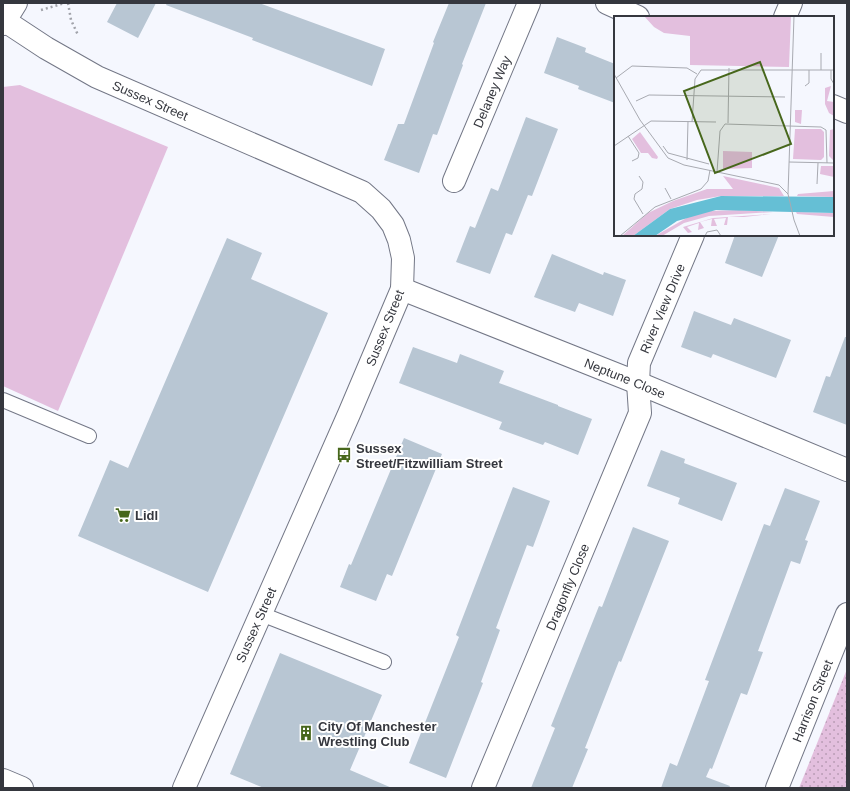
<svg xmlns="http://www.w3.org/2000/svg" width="850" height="791" font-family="Helvetica,sans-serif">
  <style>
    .green { fill: #e3bfde }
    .park { fill: url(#park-dots) }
    .building { fill: #b8c6d3 }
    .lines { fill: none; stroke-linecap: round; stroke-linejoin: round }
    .service-casing { stroke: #737786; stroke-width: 16 }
    .minor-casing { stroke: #737786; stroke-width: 24 }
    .primary-casing { stroke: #737786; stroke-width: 24 }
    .path { stroke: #a1a3aa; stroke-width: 2.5; stroke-dasharray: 2 3; stroke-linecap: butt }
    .service { stroke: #fff; stroke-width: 14 }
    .minor { stroke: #fff; stroke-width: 22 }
    .primary { stroke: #fff; stroke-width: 22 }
    .labels { text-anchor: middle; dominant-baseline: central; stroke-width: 4; stroke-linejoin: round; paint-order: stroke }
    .street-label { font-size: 13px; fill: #35373e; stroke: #fff }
    .poi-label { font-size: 13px; font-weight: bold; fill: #35373e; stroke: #fff; text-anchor: start }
    .inset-road { fill: none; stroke: #a8aab1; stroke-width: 1 }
    .view { fill: #47671c; fill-opacity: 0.15; stroke: #47671c; stroke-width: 2 }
    .inset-edge { fill: none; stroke: #35373e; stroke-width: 2 }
  </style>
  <defs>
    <pattern id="park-dots" width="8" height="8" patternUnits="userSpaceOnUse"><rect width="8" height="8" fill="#e3bfde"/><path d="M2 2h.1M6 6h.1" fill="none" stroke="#b99cb5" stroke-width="1.8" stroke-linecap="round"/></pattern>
  </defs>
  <rect width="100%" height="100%" fill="#f5f7fe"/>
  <path class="green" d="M20 85 168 147 58 411 3 386V87Z"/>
  <path class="park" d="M847 669V788H799Z"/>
  <path class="building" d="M117 3H156L138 38 107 22Z
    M167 3H259L385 49 372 86 252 40 253 38 166 5Z
    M449 3H486L462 64 463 65 437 135 433 134 419 173 384 160 398 124H404L434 43 433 42Z
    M557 37 586 48 585 52 615 64V103L578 89 579 86 544 73Z
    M526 117 558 129 532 196 528 195 512 235 506 233 490 274 456 262 470 226 475 228 491 188 498 191Z
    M735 235H779L762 277 725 263Z
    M227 238 262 253 251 279 328 313 208 592 78 536 110 460 128 468Z
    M552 254 603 275 604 272 626 280 613 316 579 303 575 312 534 297Z
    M694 311 731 325 734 318 791 340 776 378 713 354 711 358 681 347Z
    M845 337H847V425L813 412 826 376 830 377Z
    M413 347 457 363 460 354 504 371 499 383 558 405V406L592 419 578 455 545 442 543 445 499 429 502 422 399 383Z
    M404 438 442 454 392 576 387 574 376 601 340 587 349 564 351 565Z
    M661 450 685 459 684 463 737 483 722 521 678 504 680 498 647 486Z
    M513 487 550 501 533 547 527 545 496 628 500 630 481 682 483 683 446 778 409 763 459 637 456 635Z
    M785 488 820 501 805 540 808 541 800 564 791 561 758 651 763 652 747 695 741 693 712 769 710 768 706 777 730 786 729 788H661L670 763 677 766 709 681 705 680 764 524 770 526Z
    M633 527 669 541 621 662 619 661 585 748 588 749 572 788H531L555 728 551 726 599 606 602 607Z
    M280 653 382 695 350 770 392 788H264L230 774Z"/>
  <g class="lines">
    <defs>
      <path id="service" d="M3 400 89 436
        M261 614 384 662"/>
      <g id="minor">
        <path d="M607 3 638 17"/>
        <path d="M785 17 791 3"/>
        <path id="s1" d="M5 21 46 48 97 77 362 192 381 209 393 225 399 240 403 258 402 289 349 414 184 788"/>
        <path d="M3 24 16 3"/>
        <path d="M833 106 847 112"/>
        <path id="s2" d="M454 181 529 3"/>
        <path id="s3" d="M402 289 638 383 847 470"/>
        <path id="s4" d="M483 788 640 413 638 383 639 363 693 235"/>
        <path id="s5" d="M777 788 847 614"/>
      </g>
      <path id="primary" d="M3 780 22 788"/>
    </defs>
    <use href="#service" class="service-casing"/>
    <use href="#minor" class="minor-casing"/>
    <use href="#primary" class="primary-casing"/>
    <path class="path" d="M68 3 71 20 78 35
      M41 10 65 3"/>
    <use href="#service" class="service"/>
    <use href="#minor" class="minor"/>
    <use href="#primary" class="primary"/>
  </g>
  <defs>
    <symbol id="bus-bare" viewBox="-9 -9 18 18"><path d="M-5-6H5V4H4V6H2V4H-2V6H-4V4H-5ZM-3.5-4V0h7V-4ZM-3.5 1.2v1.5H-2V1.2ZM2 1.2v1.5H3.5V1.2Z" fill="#47671c" stroke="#fff" stroke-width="2.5" paint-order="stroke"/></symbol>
    <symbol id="supermarket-bare" viewBox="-9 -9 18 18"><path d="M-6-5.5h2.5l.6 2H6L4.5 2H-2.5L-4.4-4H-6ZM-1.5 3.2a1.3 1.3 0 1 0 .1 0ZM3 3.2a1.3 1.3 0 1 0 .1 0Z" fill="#47671c" stroke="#fff" stroke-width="2.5" paint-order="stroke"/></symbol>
    <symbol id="building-bare" viewBox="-9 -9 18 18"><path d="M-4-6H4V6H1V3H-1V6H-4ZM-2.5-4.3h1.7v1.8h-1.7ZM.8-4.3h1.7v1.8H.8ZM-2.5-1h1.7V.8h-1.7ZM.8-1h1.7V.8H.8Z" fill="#47671c" stroke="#fff" stroke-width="2.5" paint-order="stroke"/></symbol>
  </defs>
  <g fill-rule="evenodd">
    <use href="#bus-bare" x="333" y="444" width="22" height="22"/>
    <use href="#supermarket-bare" x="112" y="504" width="22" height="22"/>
    <use href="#building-bare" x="295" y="722" width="22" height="22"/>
  </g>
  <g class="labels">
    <g class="street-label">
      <text stroke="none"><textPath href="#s2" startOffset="97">Delaney Way</textPath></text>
      <text stroke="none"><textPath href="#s1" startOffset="166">Sussex Street</textPath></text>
      <text stroke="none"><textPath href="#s4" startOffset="516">River View Drive</textPath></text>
      <text transform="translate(385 328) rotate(-68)">Sussex Street</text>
      <text stroke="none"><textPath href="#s3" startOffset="240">Neptune Close</textPath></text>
      <text stroke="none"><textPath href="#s4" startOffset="218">Dragonfly Close</textPath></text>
      <text transform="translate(256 625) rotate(-66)">Sussex Street</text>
      <text stroke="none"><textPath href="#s5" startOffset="94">Harrison Street</textPath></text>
    </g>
    <g class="poi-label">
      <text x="356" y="448">Sussex<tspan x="356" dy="15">Street/Fitzwilliam Street</tspan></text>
      <text x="135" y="515">Lidl</text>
      <text x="318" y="726">City Of Manchester<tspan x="318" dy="15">Wrestling Club</tspan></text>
    </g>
  </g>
  <g transform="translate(614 16)">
    <rect width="220" height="220" fill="#f5f7fe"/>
    <path d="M217 70 213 85 220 86V100L215 97 211 88V72ZM181 94H188L187 108 181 106ZM26 116 44 141 43 143 38 142 34 137H27L18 123ZM109 135 138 136V152L109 153ZM109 160 165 172 170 180H107L83 184 56 193 19 220H8L34 197 59 185 93 173H119ZM182 196 220 197V201L183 198ZM157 198 130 201H114L113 209H110L112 202 100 203 103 210H97L98 203 86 206 90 212 84 214 85 207 73 211 78 216 74 217 69 211 99 202Z" fill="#e3bfde"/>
    <path d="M181 113H207L210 116V141L207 144 179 143ZM220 113V145L215 140 216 114ZM207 150H220V161L206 158ZM220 175V181L183 180 184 178ZM125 194 159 196 95 200 70 207 48 220H41L76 200 95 195Z" fill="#e3bfde"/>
    <path d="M30 0H177L175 51 76 49V20L50 17 40 11Z" fill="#e3bfde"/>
    <path d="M107 180 220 181V197L102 194 63 205 41 220H19L56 193Z" fill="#65bfd5"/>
    <path class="inset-road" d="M180 0 174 178 180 204 186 220M207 54V37M217 54V63L220 68M0 58 26 104 54 142 70 149 165 169 174 178M2 62 18 50 73 52 83 58M191 70 195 67V54M22 85 35 79 171 81M78 106 81 63 87 54H220M114 107 115 52M212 114 213 147M14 120 25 137 24 142 18 145M0 130 37 105 102 106M49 130 54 137 95 148M73 144 74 105M175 146 220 147M103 156 106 115 111 108 207 111 212 114M25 160 29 166 28 173 21 178 20 183 29 198M203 168 204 147M51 172 57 183M6 220 41 191 87 173 94 165 96 154M91 220 93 216 103 214 107 220"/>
    <path class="view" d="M146 46 177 128 101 157 70 75Z"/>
    <rect width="220" height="220" class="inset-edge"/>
  </g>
  <rect width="850" height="791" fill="none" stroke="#35373e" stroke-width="8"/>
</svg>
